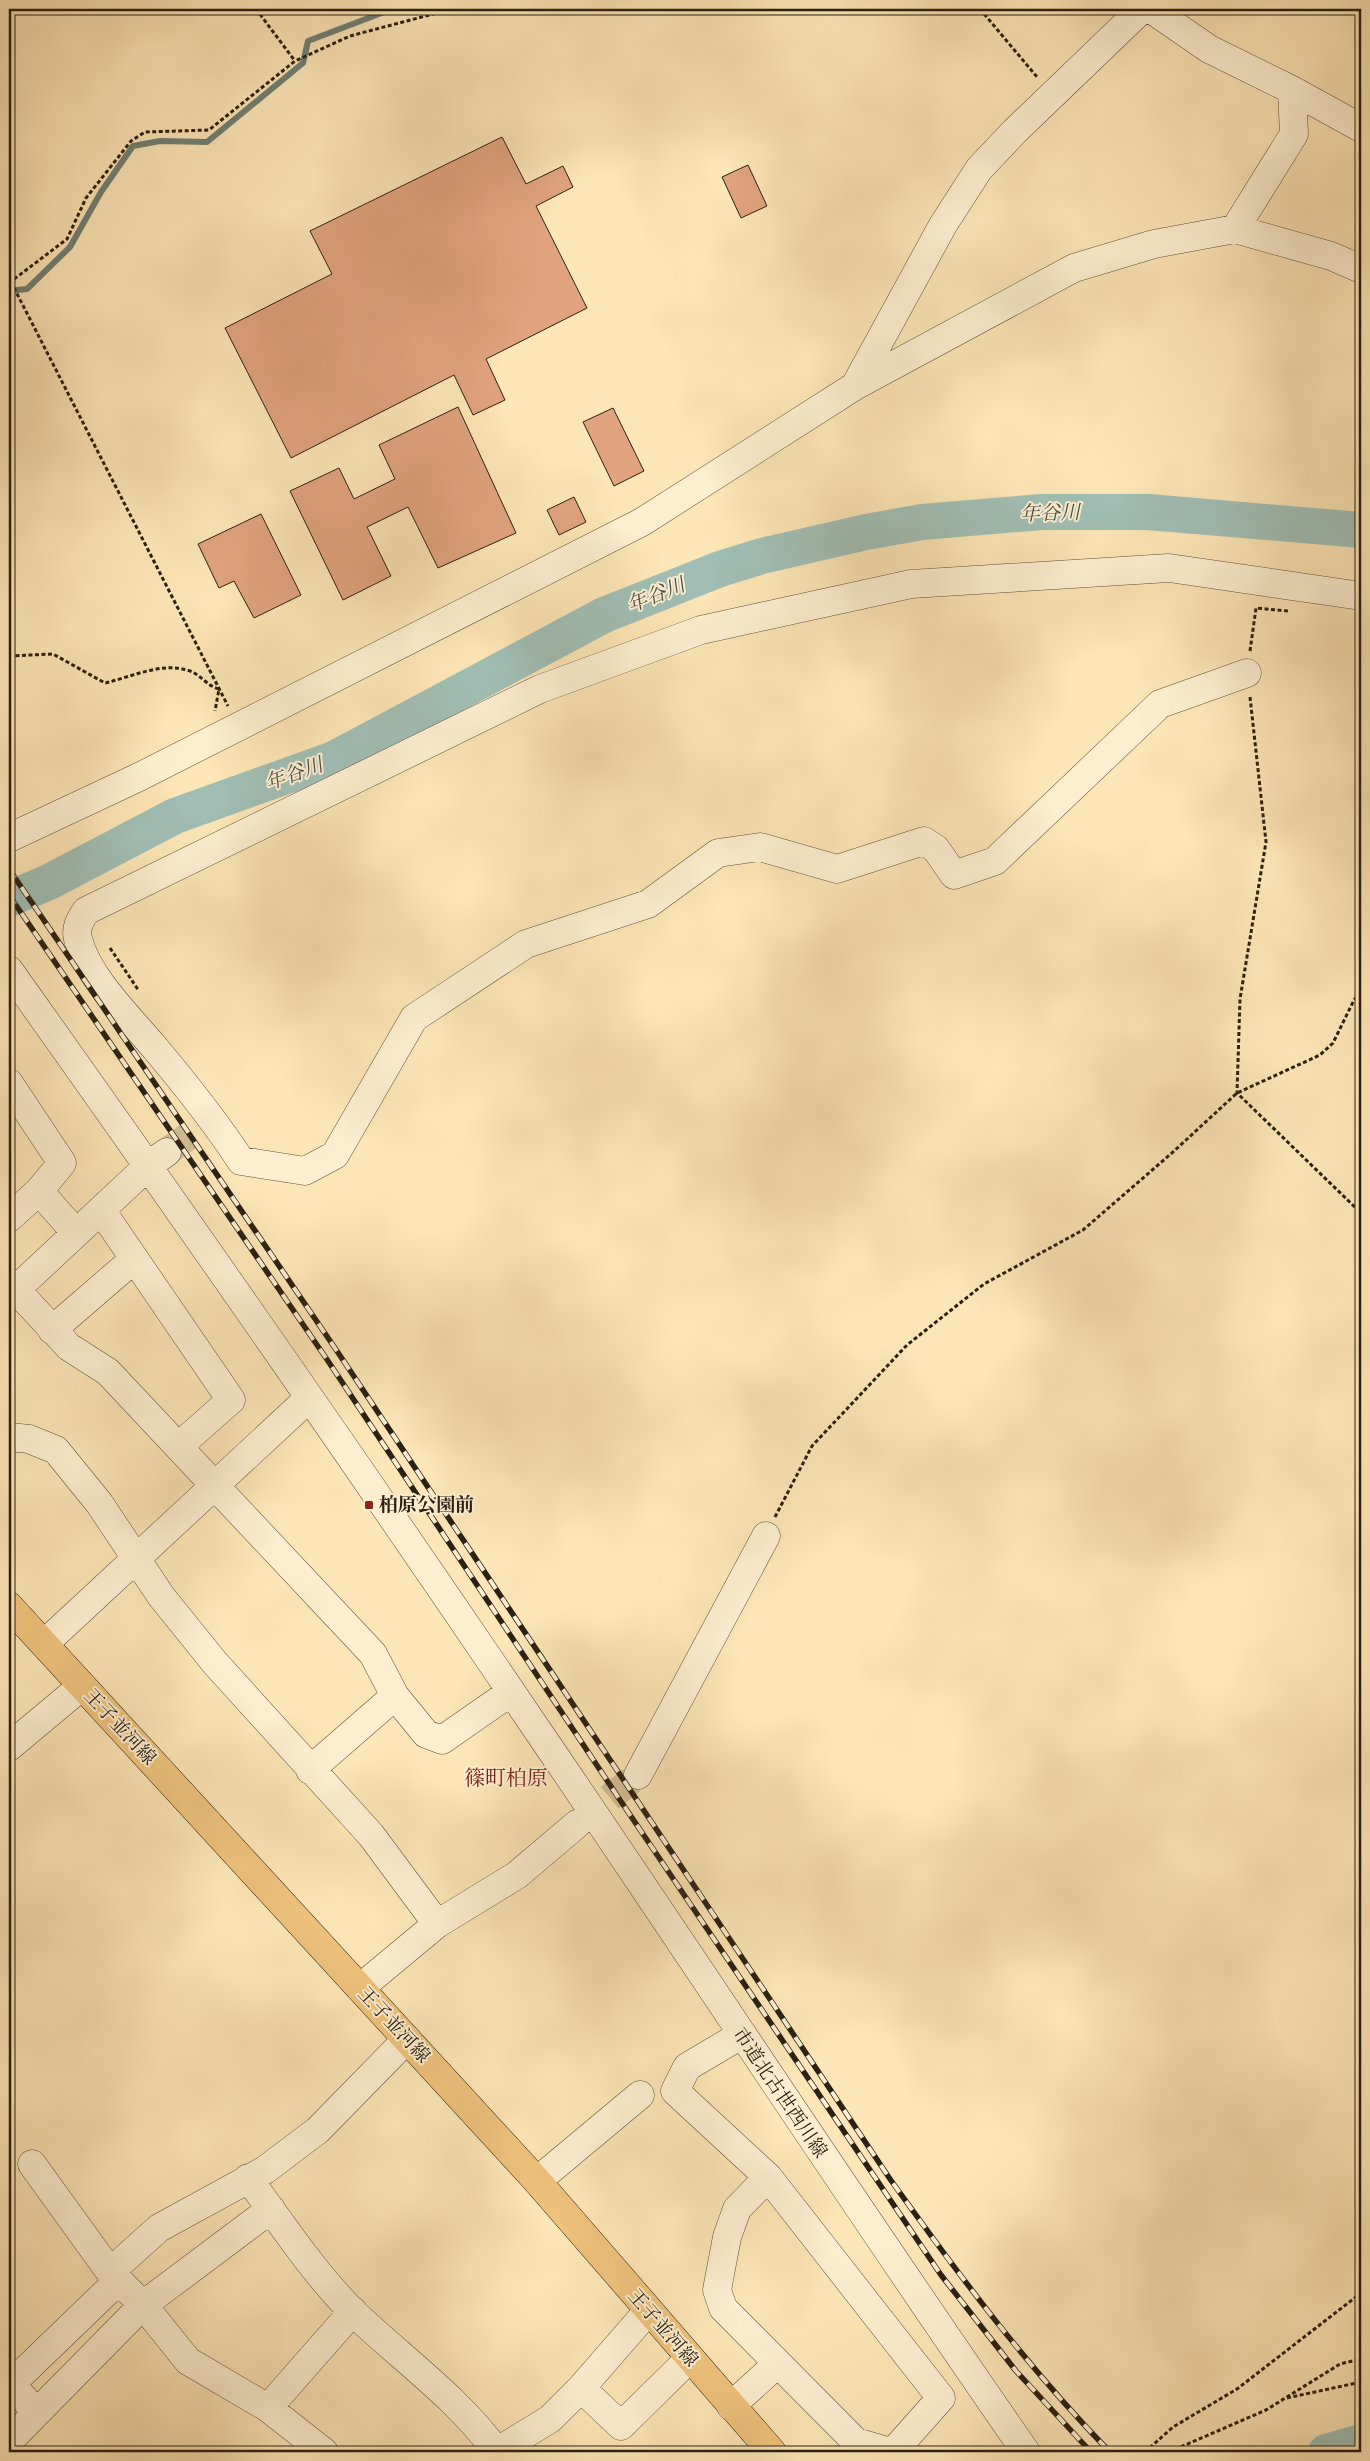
<svg xmlns="http://www.w3.org/2000/svg" width="1370" height="2461" font-family="'IM FELL French Canon','Noto Serif JP',serif">
  <style>
    .lines { fill: none; stroke-linecap: round; stroke-linejoin: round }
    .stream { stroke: #717f74; stroke-width: 6 }
    .river { stroke: #a0beb4; stroke-width: 36 }
    .building { fill: #e1a37f; stroke: #2a2013 }
    .minor-tunnel { stroke: #d2be95; stroke-width: 28; stroke-dasharray: 28 14; stroke-linecap: butt }
    .minor-casing { stroke: #5e513c; stroke-width: 29 }
    .major-casing { stroke: #2a2013; stroke-width: 29 }
    .path { stroke: #2a2013; stroke-width: 3; stroke-dasharray: 4 2.5; stroke-linecap: butt }
    .minor { stroke: #fdeed0; stroke-width: 28 }
    .major { stroke: #eec27b; stroke-width: 28 }
    .rail-casing { stroke: #2a2013; stroke-width: 5.5 }
    .rail { stroke: #fdeed0; stroke-width: 4; stroke-dasharray: 11; stroke-linecap: butt }
    .poi-dot { fill: #8f2418; stroke: #fdeed0; stroke-width: 2 }
    .labels { text-anchor: middle; dominant-baseline: central; stroke-width: 4; stroke-linejoin: round; paint-order: stroke }
    .poi-label { font-size: 19px; font-weight: bold; fill: #2a2013; stroke: #fdeed0; text-anchor: start }
    .street-label { font-size: 19px; fill: #2a2013; stroke: #fdeed0 }
    .water-label { font-size: 20px; font-style: italic; fill: #4d4f43; stroke: #fdeed0 }
    .quarter-label { font-size: 21px; fill: #7a1f14; stroke: #fdeed0 }
  </style>
  <rect width="100%" height="100%" fill="#fce5b6"/>
  <filter id="stains"><feTurbulence type="fractalNoise" baseFrequency=".004" numOctaves="4"/><feColorMatrix values="0 0 0 0 .2 0 0 0 0 .09 0 0 0 0 .02 0 0 0 .5 -.17"/></filter>
  <radialGradient id="worn" r=".72"><stop offset=".6" stop-color="#630" stop-opacity="0"/><stop offset="1" stop-color="#630" stop-opacity=".3"/></radialGradient>
  <g class="lines">
    <path class="stream" d="M9 291 27 289 70 247 101 192 133 146 160 141 207 142 303 63 308 41 392 9"/>
    <path class="river" d="M9 899 49 882 175 816 334 759 604 615 720 569 762 556 866 532 922 522 1042 512H1148L1361 530
      M1326 2452 1361 2442"/>
  </g>
  <path class="building" d="M502 137 526 184 563 166 573 187 536 206 587 308 486 359 505 400 473 415 454 375 291 458 225 328 332 274 310 231Z
    M748 165 767 206 741 218 722 177Z
    M458 407 516 533 438 568 408 507 367 527 391 576 343 600 290 491 339 468 354 499 395 479 379 445Z
    M613 408 644 471 614 486 583 422Z
    M574 497 586 522 559 535 547 510Z
    M261 514 301 595 254 618 234 581 219 588 198 544Z"/>
  <g class="lines">
    <path class="minor-tunnel" d="M167 1152 199 1128
      M577 1824 638 1775"/>
    <defs>
      <path id="minor" d="M1151 9 1209 49 1292 90 1294 134 1235 229
        M1292 90 1361 128
        M855 386 1074 268 1154 244 1235 229 1331 256 1361 269
        M1247 673 1160 704 995 861 954 875 936 849 924 841 837 869 760 847 718 853 648 904 526 944 414 1018 335 1155 305 1171 241 1161C215 1121 186 1085 155 1048 129 1017 88 978 78 939 75 928 80 920 86 911L540 689 701 630 911 584 1169 568 1361 596
        M9 838 139 777 642 522 855 386 943 225 979 169 1015 131 1142 9
        M9 970C189 1223 366 1477 540 1734 703 1973 861 2215 1026 2452
        M9 1083 62 1163 39 1191
        M101 1210 231 1400 179 1446
        M9 1218 39 1191 76 1233
        M9 1282 69 1347 108 1372 373 1654 395 1696 426 1734 442 1740 511 1692
        M9 1296 148 1166 167 1152
        M52 1330 133 1260
        M9 1437 29 1439 56 1450 99 1503 161 1596 215 1663 371 1835 437 1924
        M44 1644 309 1398
        M9 1747 82 1686
        M310 1770 395 1696
        M638 1775 766 1536
        M360 1988 437 1924 517 1875 577 1824
        M741 2035 687 2067 675 2091 768 2177
        M32 2164 110 2272 143 2305 188 2361 268 2408 324 2452
        M248 2178C282 2224 313 2272 353 2312 401 2358 458 2398 497 2452
        M537 2181 640 2095
        M110 2272 159 2228 265 2170 318 2130 407 2039
        M581 2388 621 2426 689 2359
        M731 2406 777 2364
        M268 2408 353 2311
        M36 2412 11 2384 118 2281
        M9 2441 143 2305 271 2209
        M496 2452 550 2419 581 2388 648 2311
        M890 2452 856 2442 723 2308 717 2290 727 2237 737 2209 768 2177 941 2398 893 2452"/>
      <path id="major" d="M9 1606 537 2181 772 2452"/>
    </defs>
    <use href="#minor" class="minor-casing"/>
    <use href="#major" class="major-casing"/>
    <path class="path" d="M256 9 295 61
      M980 9 1037 77
      M11 282 228 706
      M9 283 67 239 86 198 131 141 145 132 209 130 295 61 350 36 452 9
      M1250 651 1256 608 1288 611
      M9 656 53 654 105 683C132 677 162 661 190 671 201 675 207 686 219 689L215 711
      M1250 697 1266 842 1240 999 1237 1093 1361 1213
      M110 948 139 991
      M775 1517 812 1446 907 1345 984 1284 1083 1230 1173 1152 1237 1093 1320 1055 1333 1043 1354 1000 1361 992
      M1287 2398 1361 2382
      M1145 2452 1173 2427 1237 2389 1361 2293
      M1169 2452 1266 2410 1340 2364 1361 2359"/>
    <use href="#minor" class="minor"/>
    <use href="#major" class="major"/>
    <defs>
      <path id="rail" d="M9 869 339 1354 890 2179C958 2274 1028 2368 1110 2452
        M9 895 328 1361 622 1803 941 2275 1016 2371 1091 2452"/>
    </defs>
    <use href="#rail" class="rail-casing"/>
    <use href="#rail" class="rail"/>
  </g>
  <rect class="poi-dot" x="364" y="1500" width="10" height="10" rx="2.5"/>
  <g class="labels">
    <g class="poi-label">
      <text x="379" y="1505">柏原公園前</text>
    </g>
    <g class="street-label">
      <text transform="translate(120 1727) rotate(47)">王子並河線</text>
      <text transform="translate(394 2025) rotate(47)">王子並河線</text>
      <text transform="translate(780 2093) rotate(56)">市道北古世西川線</text>
      <text transform="translate(663 2328) rotate(49)">王子並河線</text>
    </g>
    <g class="water-label">
      <text transform="translate(1050 513) rotate(-2)">年谷川</text>
      <text transform="translate(656 595) rotate(-22)">年谷川</text>
      <text transform="translate(294 774) rotate(-20)">年谷川</text>
    </g>
    <g class="quarter-label">
      <text x="506" y="1778">篠町柏原</text>
    </g>
  </g>
  <rect width="1370" height="2461" fill="none" stroke="#fce5b6" stroke-width="30"/>
  <rect x="10" y="10" width="1350" height="2441" fill="none" stroke="#2a2013" stroke-width="2.5"/>
  <rect x="15" y="15" width="1340" height="2431" fill="none" stroke="#2a2013"/>
  <rect width="100%" height="100%" filter="url(#stains)"/>
  <rect width="100%" height="100%" fill="url(#worn)"/>
</svg>
